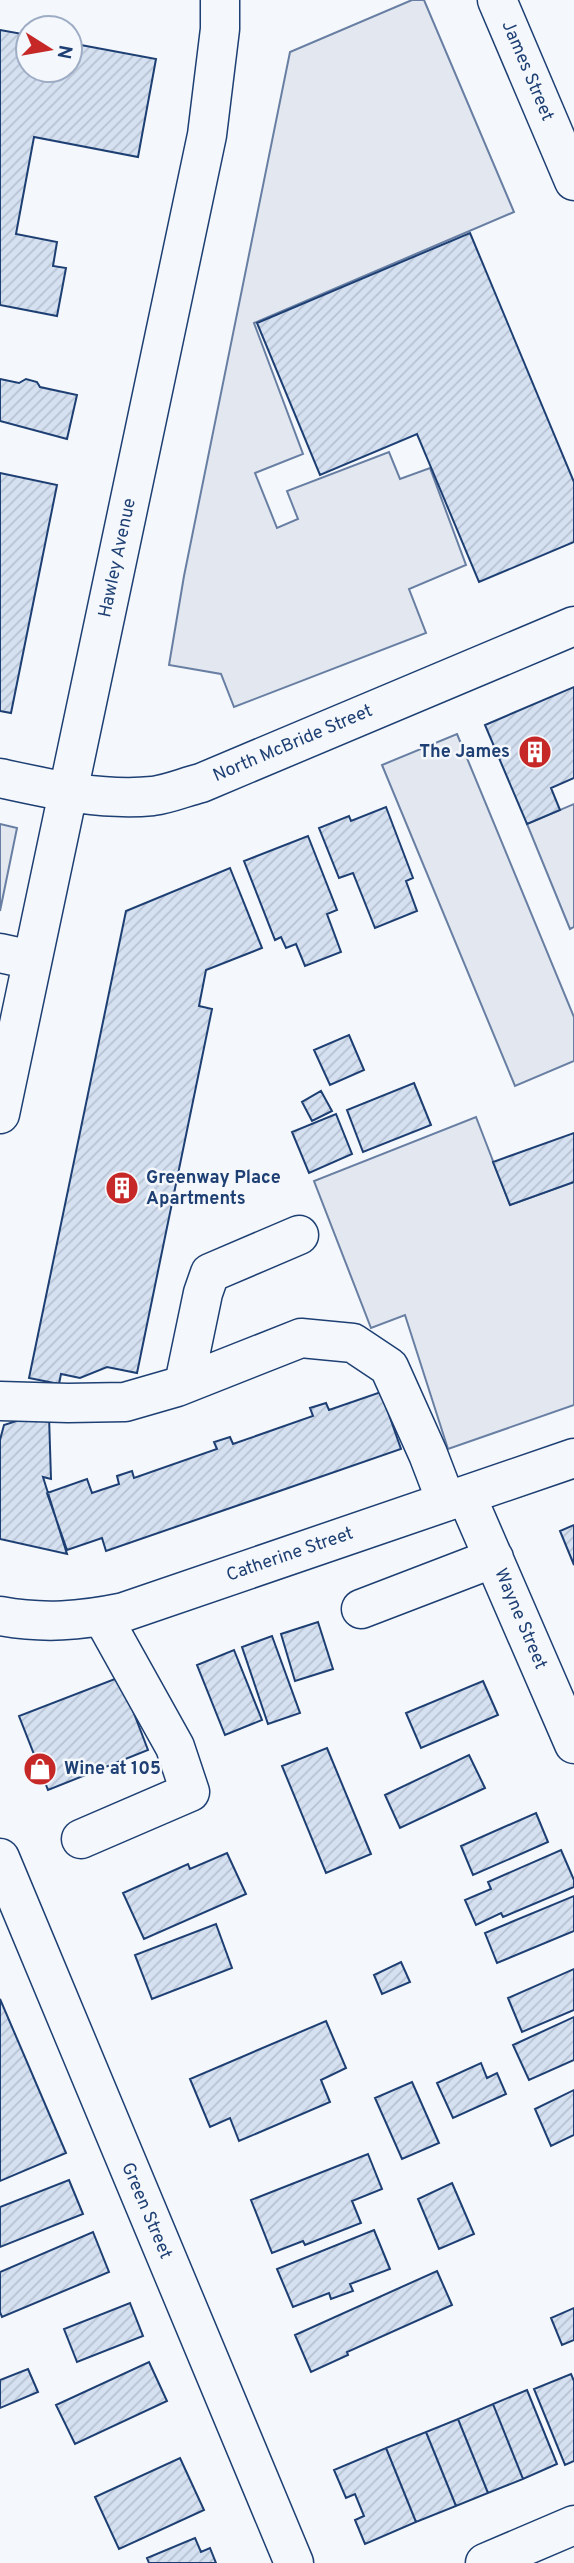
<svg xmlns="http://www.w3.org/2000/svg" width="574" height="2563" font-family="Overpass,sans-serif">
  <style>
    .parking { fill: #e3e8f0; stroke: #687fa3; stroke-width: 2 }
    .building { fill: url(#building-hatch); stroke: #1d3f73; stroke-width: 2 }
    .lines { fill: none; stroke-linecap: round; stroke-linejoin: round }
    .minor-casing { stroke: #1d3f73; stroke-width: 41 }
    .major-casing { stroke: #1d3f73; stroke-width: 41 }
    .minor { stroke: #f4f7fb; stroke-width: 38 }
    .major { stroke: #f4f7fb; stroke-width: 38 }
    .labels { text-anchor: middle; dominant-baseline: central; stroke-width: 5; stroke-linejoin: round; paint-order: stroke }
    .street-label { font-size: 18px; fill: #1d3f73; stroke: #f4f7fb }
    .poi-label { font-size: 18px; font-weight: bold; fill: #1d3f73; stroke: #f4f7fb; text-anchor: start }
  </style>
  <defs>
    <pattern id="building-hatch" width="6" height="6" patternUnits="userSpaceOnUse" patternTransform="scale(1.75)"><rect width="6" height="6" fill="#d5e0f0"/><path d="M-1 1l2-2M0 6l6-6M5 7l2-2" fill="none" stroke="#b6c1d1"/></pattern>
  </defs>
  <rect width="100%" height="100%" fill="#f4f7fb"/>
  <path class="parking" d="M412 0H424L514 212 254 323 303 454 255 473 277 528 298 519 287 491 389 452 400 479 430 468 466 565 409 589 426 633 234 707 221 674 169 665 184 576 290 52Z
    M457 734 574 1017V1061L515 1086 382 765Z
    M574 804V927L570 929 527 824Z
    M0 824 17 828 0 911Z
    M476 1117 510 1205 574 1182V1405L448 1449 405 1315 371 1328 314 1181Z"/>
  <path class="building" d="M0 30 28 35V70H70V43L156 59 138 157 34 137 16 234 57 242 53 266 66 268 57 316 0 305Z
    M470 233 574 482V542L479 582 417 434 320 475 257 323Z
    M0 379 19 383 26 379 37 382 40 387 77 395 67 439 0 421Z
    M0 473 57 485 11 713 0 711Z
    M574 687V778L551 788 560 810 527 824 485 725Z
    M386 807 413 878 406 881 417 911 375 928 353 873 339 878 319 828 349 816 351 821Z
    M308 836 337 910 327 914 341 952 305 966 296 944 286 948 281 937 275 940 244 861Z
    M230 868 262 948 206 970 199 1006 212 1009 137 1373 107 1367 80 1378 61 1374 59 1384 29 1378 126 911Z
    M349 1035 364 1070 330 1085 314 1050Z
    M414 1083 431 1125 363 1152 347 1110Z
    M321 1091 332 1111 312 1121 302 1102Z
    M336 1114 352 1154 309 1173 292 1132Z
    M574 1133V1182L510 1205 493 1162Z
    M381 1392 401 1449 106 1551 102 1538 67 1550 47 1493 87 1479 92 1493 119 1484 117 1476 132 1471 134 1478 217 1449 214 1442 230 1437 233 1444 313 1416 310 1408 326 1403 329 1410Z
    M38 1414 49 1416 51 1479 43 1477 67 1554 0 1539V1440L4 1425Z
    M574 1525V1565L560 1531Z
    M318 1622 333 1669 295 1681 281 1634Z
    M272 1636 300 1713 268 1724 242 1647Z
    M234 1650 262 1720 225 1735 197 1665Z
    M120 1677 148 1750 48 1790 19 1716Z
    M483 1681 498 1715 421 1748 406 1713Z
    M327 1748 371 1854 326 1873 282 1766Z
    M469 1755 485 1788 400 1828 385 1795Z
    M536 1813 548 1842 473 1875 461 1846Z
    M561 1850 574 1880V1887L503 1917 501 1913 476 1925 465 1900 491 1889 488 1882Z
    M227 1853 246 1894 144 1939 123 1893 188 1864 190 1869Z
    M574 1896V1931L497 1963 485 1933Z
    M216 1924 232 1968 152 1999 135 1955Z
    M401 1962 410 1982 382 1994 374 1975Z
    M574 1969V2010L522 2032 508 1998Z
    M0 1999 66 2153 0 2181Z
    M574 2017V2060L529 2080 513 2045Z
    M326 2021 346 2068 321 2080 330 2102 239 2141 230 2118 210 2127 190 2079Z
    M481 2063 487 2078 497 2073 506 2094 453 2118 437 2083Z
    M412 2082 439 2143 402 2159 375 2098Z
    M574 2090V2135L551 2146 535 2109Z
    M368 2154 382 2189 352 2201 361 2223 305 2245 303 2241 272 2253 251 2200Z
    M69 2180 83 2214 0 2247V2207Z
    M452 2183 474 2234 439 2249 418 2199Z
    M374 2230 390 2269 350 2284 353 2291 331 2299 329 2293 293 2307 277 2269Z
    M93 2232 109 2272 2 2317 0 2312V2272Z
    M437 2271 452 2305 347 2352 348 2355 311 2372 295 2335Z
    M130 2303 143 2336 77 2362 64 2329Z
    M574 2308V2340L562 2345 551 2318Z
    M149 2362 167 2401 75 2444 56 2405Z
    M28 2369 38 2392 0 2408V2380Z
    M571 2374 574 2381V2461L565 2465 534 2389Z
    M527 2390 557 2464 523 2479 493 2404Z
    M493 2404 523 2479 488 2493 458 2419Z
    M458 2419 488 2493 456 2506 426 2432Z
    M426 2432 456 2506 416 2522 386 2448Z
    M386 2448 416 2522 365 2544 355 2520 364 2516 355 2494 346 2498 334 2470Z
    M180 2458 204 2510 119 2549 95 2497Z
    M195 2538 201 2552 210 2548 216 2563H149L147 2558Z"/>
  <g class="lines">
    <defs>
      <path id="minor" d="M0 778C50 789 101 801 153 796 169 794 185 787 201 783L574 626
        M0 953 32 960
        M0 1114 207 135 220 29V0
        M184 1384 203 1293 210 1273 299 1235
        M0 1401 68 1403 125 1402 177 1387 301 1338 353 1343 389 1367 428 1454 446 1501
        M466 1495 574 1744
        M361 1609 494 1558
        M0 1616C44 1624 80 1621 124 1612L574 1458
        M81 1839 190 1792 175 1747 102 1616
        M0 1858 294 2563
        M485 2563 574 2525"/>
      <path id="major" d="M497 0 574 181"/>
    </defs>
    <use href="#minor" class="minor-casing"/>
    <use href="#major" class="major-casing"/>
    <use href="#minor" class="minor"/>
    <use href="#major" class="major"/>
  </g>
  <defs>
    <symbol id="building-disc" viewBox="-11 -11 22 22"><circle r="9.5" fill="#c62828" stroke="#f4f7fb"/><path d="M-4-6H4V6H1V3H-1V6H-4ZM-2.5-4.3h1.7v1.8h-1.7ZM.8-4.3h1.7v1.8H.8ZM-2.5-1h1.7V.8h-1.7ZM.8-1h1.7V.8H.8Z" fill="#fff"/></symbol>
    <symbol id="shop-disc" viewBox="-11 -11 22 22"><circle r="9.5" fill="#c62828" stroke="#f4f7fb"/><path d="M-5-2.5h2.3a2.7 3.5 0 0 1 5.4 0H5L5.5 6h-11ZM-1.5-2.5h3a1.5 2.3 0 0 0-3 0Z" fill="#fff"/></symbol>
  </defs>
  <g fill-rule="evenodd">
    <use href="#building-disc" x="516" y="733" width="38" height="38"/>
    <use href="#building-disc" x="103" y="1169" width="38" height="38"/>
    <use href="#shop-disc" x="21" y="1750" width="38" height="38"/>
  </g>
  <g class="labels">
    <g class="street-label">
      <text transform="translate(527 71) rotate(67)">James Street</text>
      <text transform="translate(118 558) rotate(-78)">Hawley Avenue</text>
      <text transform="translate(293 744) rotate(-23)">North McBride Street</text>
      <text transform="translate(290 1555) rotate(-19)">Catherine Street</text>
      <text transform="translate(520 1619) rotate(67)">Wayne Street</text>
      <text transform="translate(146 2211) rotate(67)">Green Street</text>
    </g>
    <g class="poi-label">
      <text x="510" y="752" text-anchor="end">The James</text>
      <text x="146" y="1178">Greenway Place<tspan x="146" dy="21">Apartments</tspan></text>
      <text x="64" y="1769">Wine at 105</text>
    </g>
  </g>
  <g transform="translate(49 49) rotate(101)"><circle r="33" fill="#f4f7fb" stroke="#9eadc5" stroke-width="2"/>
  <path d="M0-5L12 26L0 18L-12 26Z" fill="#c62828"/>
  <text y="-10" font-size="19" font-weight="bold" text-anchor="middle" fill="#1d3f73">N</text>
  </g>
</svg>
